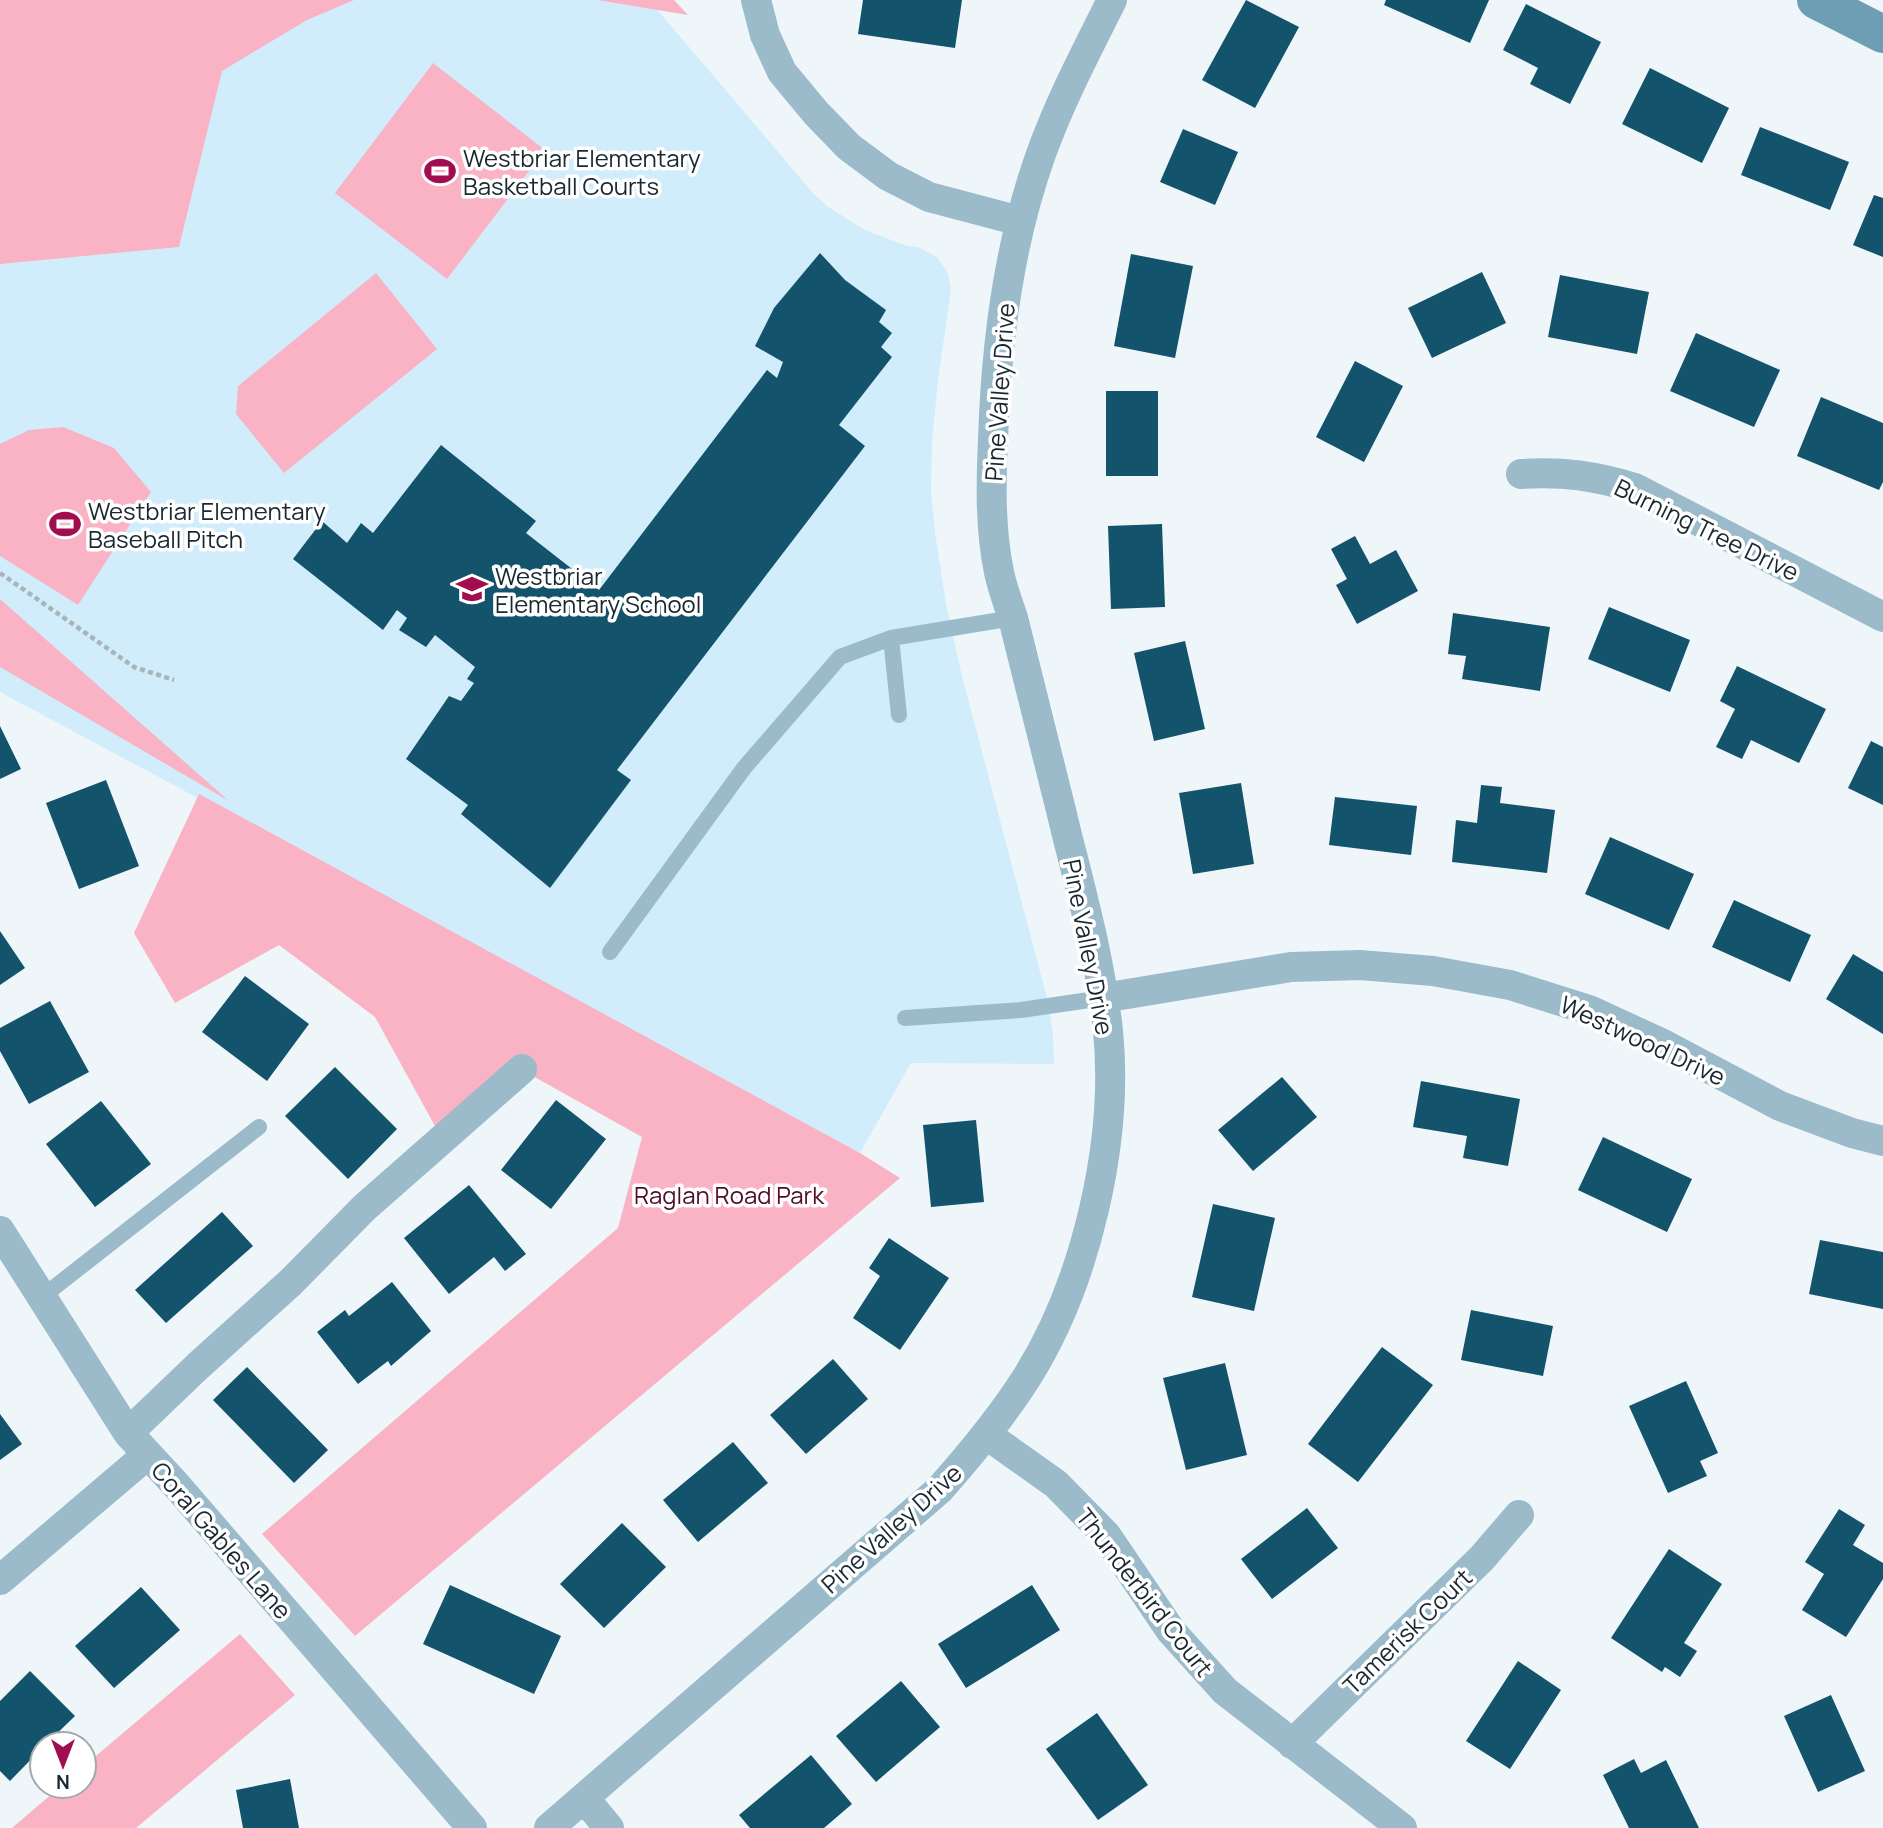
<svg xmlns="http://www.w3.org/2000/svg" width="1883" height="1828" font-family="Manrope,sans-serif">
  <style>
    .built { fill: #d1edfb }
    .green { fill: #f9b3c4 }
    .building { fill: #13536b }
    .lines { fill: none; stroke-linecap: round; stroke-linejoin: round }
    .path { stroke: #a9b3b8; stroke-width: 4.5; stroke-dasharray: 5 3.5; stroke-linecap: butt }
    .lane { stroke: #9bbaca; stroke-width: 16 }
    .street { stroke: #9bbaca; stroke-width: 30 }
    .secondary { stroke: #6d9eb4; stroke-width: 38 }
    .labels { text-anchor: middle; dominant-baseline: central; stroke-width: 7; stroke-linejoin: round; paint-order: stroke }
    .poi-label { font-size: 24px; fill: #19282f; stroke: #fff; text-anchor: start }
    .street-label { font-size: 24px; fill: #19282f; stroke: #fff }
    .park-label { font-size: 24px; fill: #4f0e26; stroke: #fff }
  </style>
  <rect width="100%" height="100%" fill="#eef6fa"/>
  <path class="built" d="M37 0H649L813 193 827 206 865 230 907 246 918 247 937 257 948 273 951 290 938 380 932 442 931 493 936 539 946 604 961 672 1048 1002 1053 1035 1054 1064 911 1063 860 1153 0 692V17Z"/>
  <path class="green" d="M0 0H354L307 20 222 71 179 247 0 264Z
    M597 0H674L688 15Z
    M433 63 545 150 447 279 335 193Z
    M376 273 437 349 284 473 236 414 238 386Z
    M63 427 114 448 151 492 78 605 0 556V444L29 430Z
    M0 599 229 801 0 667Z
    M199 794 860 1153 900 1178 355 1636 262 1534 618 1228 642 1137 522 1070 441 1137 375 1017 279 945 175 1003 134 933Z
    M240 1634 295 1695 136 1828H12L61 1786H84V1766Z"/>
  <path class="building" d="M863 0H962L955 48 858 34Z
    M1246 0 1299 27 1255 108 1202 80Z
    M1386 0H1489L1470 43 1384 5Z
    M1526 4 1601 42 1570 104 1530 84 1538 68 1503 50Z
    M1650 68 1729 108 1702 163 1622 124Z
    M1760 127 1849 162 1830 210 1741 175Z
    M1183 129 1238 152 1215 205 1160 182Z
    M1874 195 1883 198V257L1853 245Z
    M820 253 845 280 886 310 879 322 892 333 881 347 892 357 839 425 865 446 617 770 631 780 550 888 461 814 468 805 406 759 449 696 461 701 474 683 467 679 475 667 435 635 426 647 399 630 407 618 397 610 383 630 293 559 322 521 347 543 361 523 373 533 441 445 536 521 526 533 599 590 767 370 777 378 783 362 755 346 774 308Z
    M1131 254 1193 266 1175 358 1114 346Z
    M1482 272 1506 323 1432 358 1408 308Z
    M1560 275 1649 292 1637 354 1548 337Z
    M1696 333 1780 370 1754 427 1670 391Z
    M1355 361 1403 386 1364 462 1316 437Z
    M1106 391H1158V476H1106Z
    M1821 397 1883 423V482L1879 490 1797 456Z
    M1162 524 1165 607 1111 609 1108 526Z
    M1355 536 1370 564 1396 550 1418 591 1357 624 1336 585 1347 579 1331 549Z
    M1609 607 1690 640 1670 692 1588 659Z
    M1453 613 1550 627 1540 691 1462 679 1466 656 1448 654Z
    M1185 641 1205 729 1154 741 1134 653Z
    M1737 666 1826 709 1799 763 1751 740 1742 759 1716 747 1735 709 1720 701Z
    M0 726 21 769 0 779Z
    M1871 741 1883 747V805L1848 788Z
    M106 780 139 866 79 889 46 803Z
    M1241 783 1254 864 1193 874 1179 793Z
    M1481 785 1502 787 1500 803 1555 810 1547 873 1452 862 1456 820 1477 823Z
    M1335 797 1417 806 1411 855 1329 845Z
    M1610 837 1694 874 1669 930 1585 894Z
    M1734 900 1811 935 1790 982 1712 947Z
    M0 931 25 968 0 985Z
    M1853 954 1883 972V1034L1826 999Z
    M245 976 309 1024 267 1081 202 1032Z
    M50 1001 89 1072 29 1104 0 1051V1028Z
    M335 1067 397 1129 348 1179 285 1116Z
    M1282 1077 1317 1117 1253 1171 1218 1130Z
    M1421 1081 1520 1099 1508 1166 1463 1158 1467 1136 1413 1127Z
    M556 1100 606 1139 551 1209 501 1170Z
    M101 1101 151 1164 95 1207 46 1144Z
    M976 1120 984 1202 931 1207 923 1125Z
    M1603 1137 1692 1179 1667 1232 1578 1190Z
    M469 1185 526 1254 505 1271 494 1257 449 1294 404 1238Z
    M1213 1204 1275 1218 1254 1311 1192 1297Z
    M222 1212 253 1246 166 1323 135 1290Z
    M889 1238 949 1278 900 1350 853 1318 880 1276 869 1268Z
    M1820 1240 1883 1252V1309L1809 1294Z
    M392 1282 431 1331 391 1366 388 1361 358 1384 317 1332 345 1310 349 1316Z
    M1471 1310 1553 1326 1543 1376 1461 1360Z
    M1382 1347 1433 1385 1358 1482 1308 1444Z
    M833 1359 868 1399 806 1454 770 1415Z
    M1225 1363 1247 1455 1186 1470 1163 1378Z
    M247 1367 328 1450 294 1483 213 1400Z
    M1686 1381 1718 1453 1700 1461 1707 1476 1668 1493 1629 1406Z
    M0 1414 22 1444 0 1460Z
    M733 1442 768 1483 698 1542 663 1500Z
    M1307 1508 1338 1548 1272 1599 1241 1559Z
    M1839 1509 1865 1525 1853 1545 1883 1563V1579L1846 1637 1802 1610 1824 1574 1805 1562Z
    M622 1523 666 1567 604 1628 560 1584Z
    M1669 1549 1722 1584 1684 1643 1697 1651 1680 1677 1665 1667 1662 1672 1611 1638Z
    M450 1585 561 1636 534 1694 423 1644Z
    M1032 1585 1060 1630 966 1688 938 1644Z
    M141 1587 180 1630 114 1688 75 1646Z
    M1518 1661 1561 1690 1510 1769 1466 1741Z
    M30 1671 75 1716 46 1744H42V1748L10 1781 0 1771V1701Z
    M901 1681 940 1727 876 1782 836 1736Z
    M1831 1695 1865 1771 1818 1792 1784 1716Z
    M1097 1713 1148 1785 1098 1820 1046 1749Z
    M811 1755 852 1804 824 1828H750L739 1815Z
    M1634 1759 1641 1773 1666 1760 1699 1828H1629L1603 1775Z
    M290 1779 299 1828H243L236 1790Z"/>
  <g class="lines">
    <path class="path" d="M0 573 134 667 174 680"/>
    <path class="lane" d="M891 638 899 715
      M610 952 744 768 840 657 891 638 1013 618
      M905 1018 1021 1010 1103 998
      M42 1297 259 1127"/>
    <path class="street" d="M756 0 765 35 782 72 816 113 849 147 888 176 929 197 1020 221
      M1521 474C1563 471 1595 476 1635 488L1883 617
      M1103 998 1291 967 1360 965 1433 971 1510 985 1589 1010 1663 1044 1780 1106 1852 1133 1883 1141
      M0 1231 128 1433 177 1486 472 1828
      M128 1433 198 1366 291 1282 364 1208 522 1069
      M987 1435 1056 1484 1106 1535 1171 1631 1225 1691 1402 1828
      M0 1580 147 1455
      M1292 1744 1482 1558 1519 1515
      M585 1799 609 1828
      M549 1828 939 1490C971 1454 1001 1418 1027 1377 1086 1283 1119 1142 1108 1031 1101 966 1084 902 1068 839 1050 765 1031 691 1013 618 1008 603 1002 587 999 572 990 529 991 483 993 440 996 343 1008 246 1041 154 1060 101 1087 50 1112 0"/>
    <path class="secondary" d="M1816 0 1883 34"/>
  </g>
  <defs>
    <symbol id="stadium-bare" viewBox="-9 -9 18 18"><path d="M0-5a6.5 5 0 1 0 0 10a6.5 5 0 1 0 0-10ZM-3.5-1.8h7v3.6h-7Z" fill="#a20d4f" stroke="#fff" stroke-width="2.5" paint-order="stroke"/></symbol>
    <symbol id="school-bare" viewBox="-9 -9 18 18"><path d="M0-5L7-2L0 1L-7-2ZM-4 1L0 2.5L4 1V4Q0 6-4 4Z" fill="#a20d4f" stroke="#fff" stroke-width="2.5" paint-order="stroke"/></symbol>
  </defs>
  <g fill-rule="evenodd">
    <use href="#stadium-bare" x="418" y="149" width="44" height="44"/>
    <use href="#stadium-bare" x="43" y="502" width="44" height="44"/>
    <use href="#school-bare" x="450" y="567" width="44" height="44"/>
  </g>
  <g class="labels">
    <g class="poi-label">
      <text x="463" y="157">Westbriar Elementary<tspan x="463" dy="28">Basketball Courts</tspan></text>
      <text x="88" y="510">Westbriar Elementary<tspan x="88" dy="28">Baseball Pitch</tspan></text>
      <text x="495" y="575">Westbriar<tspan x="495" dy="28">Elementary School</tspan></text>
    </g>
    <g class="street-label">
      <text transform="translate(999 392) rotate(-86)">Pine Valley Drive</text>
      <text transform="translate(1707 529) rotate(26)">Burning Tree Drive</text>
      <text transform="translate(1089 947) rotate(79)">Pine Valley Drive</text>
      <text transform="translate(1643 1040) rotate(25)">Westwood Drive</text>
      <text transform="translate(891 1528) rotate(-42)">Pine Valley Drive</text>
      <text transform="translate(222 1540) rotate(49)">Coral Gables Lane</text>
      <text transform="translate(1145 1592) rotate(52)">Thunderbird Court</text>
      <text transform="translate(1407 1631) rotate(-44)">Tamerisk Court</text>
    </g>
    <g class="park-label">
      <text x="729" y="1194">Raglan Road Park</text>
    </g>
  </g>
  <g transform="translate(63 1765) rotate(180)"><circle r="33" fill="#ffffff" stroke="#a3a9ac" stroke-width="2"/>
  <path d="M0-5L12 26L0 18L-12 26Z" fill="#a20d4f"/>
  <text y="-10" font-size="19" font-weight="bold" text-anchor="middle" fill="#19282f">N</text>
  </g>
</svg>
